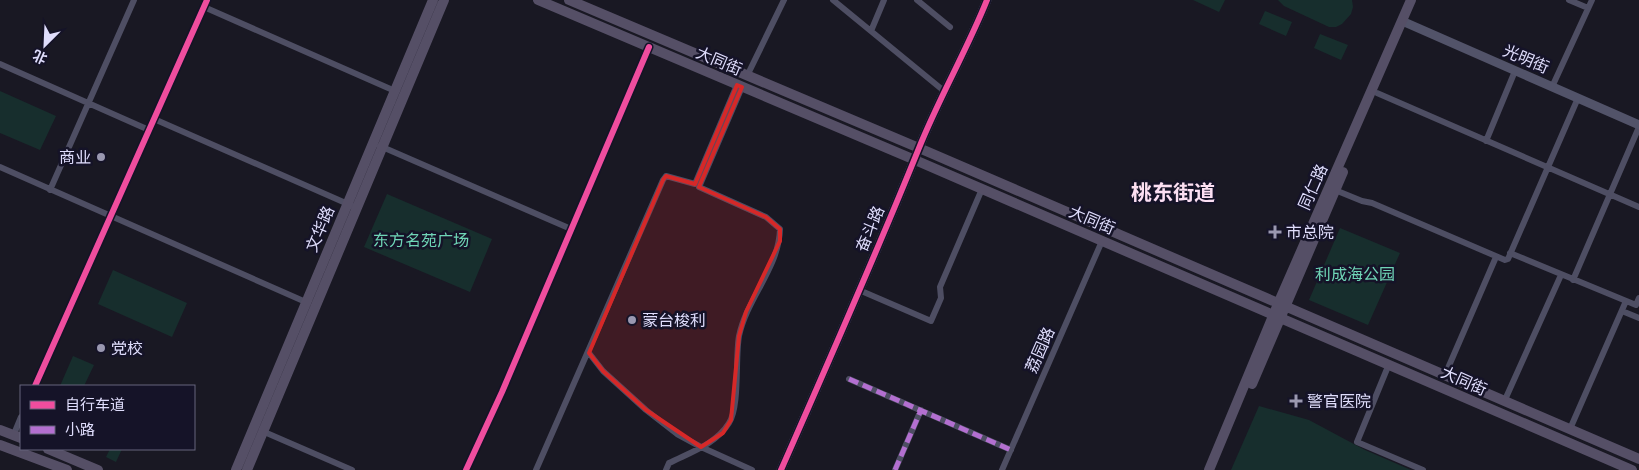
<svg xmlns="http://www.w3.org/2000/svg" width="1639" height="470" font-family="Roboto,'Noto Sans SC',sans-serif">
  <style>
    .green { fill: #172e2d }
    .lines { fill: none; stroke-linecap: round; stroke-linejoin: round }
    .street { stroke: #4e4e63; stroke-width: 6 }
    .secondary { stroke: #525369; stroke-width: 9 }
    .primary { stroke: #554f66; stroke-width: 10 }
    .quiet { stroke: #b36fd0; stroke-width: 5; stroke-dasharray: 10 5; stroke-linecap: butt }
    .cycleway-casing { stroke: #151328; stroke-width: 9 }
    .cycleway { stroke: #ef4d9e; stroke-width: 6 }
    .marked { fill: #d62828; fill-opacity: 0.2; stroke: #d62828; stroke-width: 4; stroke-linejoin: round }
    .poi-dot { fill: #9a98b0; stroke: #151328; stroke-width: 2 }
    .labels { text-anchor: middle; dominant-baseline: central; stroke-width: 5; stroke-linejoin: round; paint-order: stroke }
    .street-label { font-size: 16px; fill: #dfddfc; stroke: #151328 }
    .poi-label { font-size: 16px; fill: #dfddfc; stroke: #151328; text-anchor: start }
    .park-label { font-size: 16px; fill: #6fd5b6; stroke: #151328 }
    .district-label { font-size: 21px; font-weight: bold; fill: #fcdff3; stroke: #151328 }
  </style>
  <rect width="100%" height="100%" fill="#191823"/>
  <path class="green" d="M1193 0H1225L1219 12Z
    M1278 0H1352L1353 7 1351 14 1342 24 1336 27H1329L1284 6Z
    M1265 11 1292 22 1286 36 1259 24Z
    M1320 34 1348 45 1341 60 1314 48Z
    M0 91 56 116 40 150 0 133Z
    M387 194 492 239 470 292 364 247Z
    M1340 228 1400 253 1368 325 1309 300Z
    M113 270 187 303 172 337 98 304Z
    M73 356 94 365 84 386H60Z
    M1259 406 1309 420 1365 450 1411 470H1231Z
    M110 449H122L116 462 106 457Z"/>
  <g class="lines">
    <path class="street" d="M833 0 944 91
      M917 0 950 27
      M1569 0 1588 8
      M204 7 395 91
      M871 31 884 0
      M0 64 149 130
      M747 76 784 0
      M1552 87 1592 0
      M1377 93 1639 207
      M154 119 357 208
      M1486 141 1515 71
      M380 146 571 229
      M0 167 308 303
      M50 190 134 0
      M1335 190 1362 201 1372 203 1505 260 1508 259 1578 98
      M1510 253 1636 305 1639 298
      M1573 280 1639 127
      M859 290 931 321 941 298 940 287 982 189
      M1622 311 1639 318
      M589 353 603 371 646 410 677 434 701 447 752 470
      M1389 364 1357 442 1423 470
      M1445 375 1496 257
      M849 379 1011 450
      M35 386 207 0
      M1504 402 1561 275
      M1570 429 1626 301
      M262 431 352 470
      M14 434 21 417
      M466 470 502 392 649 47
      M536 470 663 180 666 176 695 184 737 85
      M666 470 669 463C691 452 716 444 729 423 740 406 735 358 739 336 747 298 779 268 780 229L766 217 699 187 742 87
      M895 470 921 410
      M1002 470 1102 241"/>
    <path class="secondary" d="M1402 21 1639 125
      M781 470C828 363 875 257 919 148 939 98 967 50 987 0"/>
    <path class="primary" d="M538 0 915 160 1632 470
      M569 0 919 148 1639 459
      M1252 384 1343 172
      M0 430 21 438
      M0 445 67 470
      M48 449 98 470
      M236 470 433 0
      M247 470 444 0
      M1209 470 1278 304 1411 0"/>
    <path class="quiet" d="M849 379 1011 450
      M895 470 921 410"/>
    <defs>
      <path id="cycleway" d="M35 386 207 0
        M466 470 502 392 649 47
        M781 470C828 363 875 257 919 148 939 98 967 50 987 0"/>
    </defs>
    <use href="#cycleway" class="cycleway-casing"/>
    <use href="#cycleway" class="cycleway"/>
  </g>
  <path class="marked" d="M737 85 742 87 699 187 766 217 780 229V241L746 312 739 336 731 420 723 433 701 447 646 410 603 371 589 353 663 180 666 176 695 184Z"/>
  <g class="poi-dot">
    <circle cx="101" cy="157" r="5"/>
    <path d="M1272.5 224.5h5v5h5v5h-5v5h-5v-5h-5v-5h5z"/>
    <circle cx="632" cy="320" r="5"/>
    <circle cx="101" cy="348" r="5"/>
    <path d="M1293.5 393.5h5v5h5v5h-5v5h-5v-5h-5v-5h5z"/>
  </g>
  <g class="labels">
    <g class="street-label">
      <text transform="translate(1526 59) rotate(23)">光明街</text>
      <text transform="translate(719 61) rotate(23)">大同街</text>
      <text transform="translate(1313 187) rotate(-66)">同仁路</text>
      <text transform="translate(1092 220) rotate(23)">大同街</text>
      <text transform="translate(320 229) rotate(-67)">文华路</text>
      <text transform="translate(870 229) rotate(-67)">奋斗路</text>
      <text transform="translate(1040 350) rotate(-66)">荔园路</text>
      <text transform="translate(1464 381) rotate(24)">大同街</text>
    </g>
    <g class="poi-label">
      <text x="91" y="157" text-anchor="end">商业</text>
      <text x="1286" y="232">市总院</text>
      <text x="642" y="320">蒙台梭利</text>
      <text x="111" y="348">党校</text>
      <text x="1307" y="401">警官医院</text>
    </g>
    <g class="park-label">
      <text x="421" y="240">东方名苑广场</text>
      <text x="1355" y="274">利成海公园</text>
    </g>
    <g class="district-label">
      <text x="1173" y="193">桃东街道</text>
    </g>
  </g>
  <rect x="20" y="385" width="175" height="65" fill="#151328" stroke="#66647d"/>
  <rect x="30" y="401" width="25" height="8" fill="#ef4d9e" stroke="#66647d"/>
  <text x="65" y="410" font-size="15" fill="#dfddfc">自行车道</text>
  <rect x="30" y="426" width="25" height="8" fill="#b36fd0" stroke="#66647d"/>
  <text x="65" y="435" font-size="15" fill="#dfddfc">小路</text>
  <g transform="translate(45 45) rotate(204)" stroke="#151328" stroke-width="4" paint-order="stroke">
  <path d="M0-4L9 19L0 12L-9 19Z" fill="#dfddfc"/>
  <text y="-8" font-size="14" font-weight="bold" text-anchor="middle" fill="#dfddfc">北</text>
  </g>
</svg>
